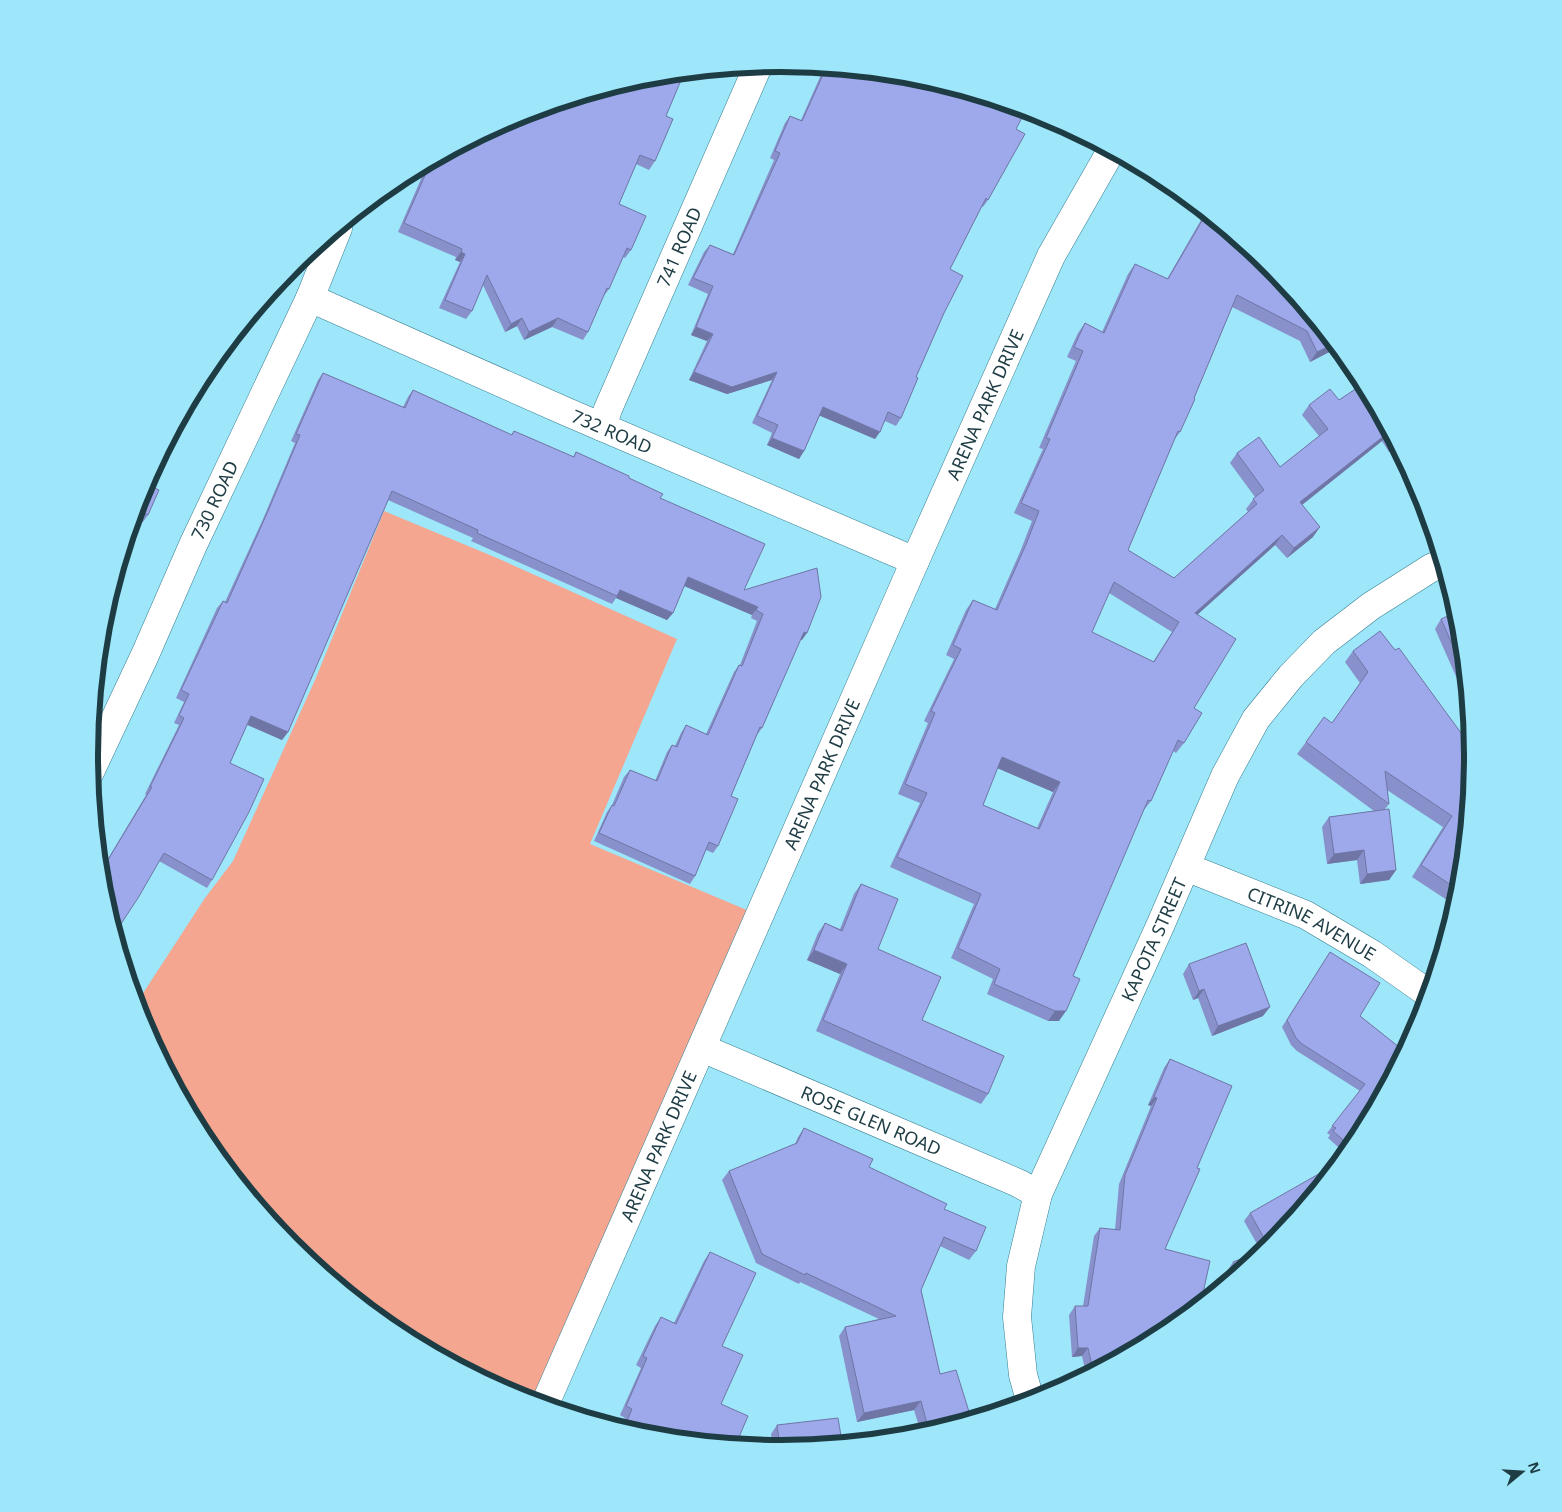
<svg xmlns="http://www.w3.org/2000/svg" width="1562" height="1512" font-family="'Noto Sans',sans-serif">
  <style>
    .green { fill: #f4a690 }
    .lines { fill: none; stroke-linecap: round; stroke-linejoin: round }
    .minor-casing { stroke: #367e90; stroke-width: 29 }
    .tertiary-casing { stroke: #367e90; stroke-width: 29 }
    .minor { stroke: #fff; stroke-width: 28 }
    .tertiary { stroke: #fff; stroke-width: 28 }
    .wall { fill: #8891cb; fill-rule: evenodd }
    .shaded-wall { fill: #6f76a5 }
    .building { fill: #9ea9ec; stroke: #6f76a5; fill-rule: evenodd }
    .labels { text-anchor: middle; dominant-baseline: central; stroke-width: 4.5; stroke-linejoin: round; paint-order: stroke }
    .street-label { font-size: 18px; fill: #1e3c44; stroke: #9ee6f9 }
    .rim { fill: none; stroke: #1e3c44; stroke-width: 6 }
  </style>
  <rect width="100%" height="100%" fill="#9ee6f9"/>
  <path class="green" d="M384 511 497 558 677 639 590 844 761 916 546 1405 516 1395 396 1331 291 1245 205 1140 141 1021 136 1004 205 898 233 861 315 680Z"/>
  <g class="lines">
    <defs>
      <g id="minor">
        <path id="s1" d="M310 298 567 412 915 561"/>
        <path id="s2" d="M602 427 608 409 758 66"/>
        <path id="s3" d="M90 772 145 655 193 545 310 298 338 228"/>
        <path id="s4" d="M1186 867 1306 915 1372 954 1429 994"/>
        <path id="s5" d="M702 1048 1018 1183 1038 1194"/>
        <path id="s6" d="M1030 1400 1023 1375 1017 1317 1021 1266 1038 1194 1160 926 1225 776 1256 719 1291 676 1324 642 1371 606 1431 568 1443 563"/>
      </g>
      <g id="tertiary">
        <path id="s7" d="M545 1404 915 561 1051 256 1111 151"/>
      </g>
    </defs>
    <use href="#minor" class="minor-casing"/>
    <use href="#tertiary" class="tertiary-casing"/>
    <use href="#minor" class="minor"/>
    <use href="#tertiary" class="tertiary"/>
  </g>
  <path class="wall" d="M824 68 916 77 1016 129 988 200 983 207 982 206 950 269 944 313 916 377 901 418 896 426 885 421 875 439 820 415 804 451 799 459 767 445 772 433 752 423 772 380 727 394 689 380 707 341 691 335 708 294 688 285 704 252 710 245 733 254 774 160 770 158 785 123 790 116 801 120Z
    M516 116H666L655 161 649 170 636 164 619 204 631 250 625 258 623 257 609 289 603 297 588 332 583 340 552 327 524 340 517 326 505 332 483 285 472 311 466 319 439 308 460 262 455 260 456 257 398 232 424 172 430 164 434 165 437 159Z
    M1205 213 1271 267 1337 348 1310 362 1300 341 1232 307 1180 432 1174 440 1128 550 1174 578 1248 512 1246 509 1255 497 1230 463 1237 453 1280 467 1319 436 1302 415 1309 405 1339 400 1363 384 1397 447 1389 452 1382 441 1302 505 1313 537 1287 558 1275 545 1197 615 1194 708 1184 743 1176 753 1173 751 1151 801 1143 811 1073 976 1059 1021H1048L987 994 993 979 951 958 974 904 890 867 920 803 898 794 928 723 924 721 954 659 946 655 966 610 973 600 995 609 1020 552 1032 521 1014 513 1043 449 1039 448 1076 361 1067 357 1078 333 1085 323 1102 332 1128 274 1135 264 1167 279ZM1109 593 1172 632 1153 662 1092 632ZM997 768 1053 792 1037 828 983 805Z
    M236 334 232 345 226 352 222 351Z
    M323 373 403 407 408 397 413 390 511 435 514 431 573 457 576 452 629 478 660 498 744 590 802 640H800L762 728 757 735 731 796 718 846 713 853 706 850 695 876 690 884 594 841 607 812 612 805 624 777 630 770 655 781 667 752 672 745 675 746 681 733 686 725 706 734 734 672 739 665H740L757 621 751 618 752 615 684 586 673 613 667 620 616 598 612 604 471 541 473 538 388 500 288 732 282 740 247 725 230 763 212 880 207 888 159 861 102 891 100 872 146 795 145 794 179 725 174 723 184 702 176 698 217 608 223 601 225 602 263 519 295 443 291 441 318 380Z
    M142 491 148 515 143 522 133 518Z
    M1441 619 1460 621 1467 688 1462 690 1435 629Z
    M1395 650 1472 748 1460 891 1456 906 1412 877 1443 827 1387 790 1389 804 1385 809 1396 870 1389 880 1360 884 1357 860 1327 864 1322 827 1329 817 1374 811 1297 754 1306 742 1332 723 1360 683 1345 662 1353 651Z
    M861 884 878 949 922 1020 988 1094 981 1104 816 1031 840 974 807 960 818 933 825 923 840 929 854 894Z
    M1330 952 1360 1016 1404 1051 1356 1141 1346 1154 1328 1138 1330 1135 1327 1133 1360 1091 1297 1051 1291 1045 1282 1027Z
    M1189 964 1263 1016 1212 1036 1198 998 1193 1000 1183 974Z
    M1170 1059 1197 1168 1165 1249V1332L1086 1374 1082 1356 1072 1357 1069 1315 1075 1306H1083L1094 1236 1100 1228 1115 1230 1119 1184 1151 1106 1148 1105 1164 1068Z
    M804 1128 869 1167 944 1209 976 1251 969 1260 940 1246 921 1290 940 1374 971 1418 921 1433 914 1410 857 1422 839 1336 845 1327 879 1319 800 1282 799 1284 756 1263 722 1180 729 1171 795 1144 798 1137Z
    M1250 1213 1270 1246 1233 1276 1228 1270 1233 1262 1261 1251 1244 1221Z
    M710 1252 722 1346 721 1404 646 1435 621 1428 625 1418 620 1415 641 1368 636 1365 655 1326 661 1317 674 1323 704 1261Z
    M777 1425 781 1448 773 1447 771 1434Z"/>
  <path class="shaded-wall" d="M461 252 465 254 460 262 455 260Z
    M522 318 517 326 505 332 511 324Z
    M558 318 552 327 524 340 529 332Z
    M696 327 713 334 707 341 691 335Z
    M1334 344 1337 348 1310 362 1317 352Z
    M694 372H777L772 380 727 394 689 380Z
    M823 407 880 432 875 439 818 415Z
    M1389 432 1382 441 1293 512 1300 502Z
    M772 438 804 451 799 459 767 445Z
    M1395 443 1397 447 1389 452Z
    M1320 527 1313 537 1287 558 1294 548Z
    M1282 535 1275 545 1188 623 1195 613Z
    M688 577 758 607 752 615 682 585Z
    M620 590 673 613 667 620 616 598Z
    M804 632 807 633 802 640H798Z
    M1466 684 1467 688 1462 690Z
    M251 716 288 732 282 740 246 724Z
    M1002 757 1060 782 1053 792 995 767Z
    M1364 850 1357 860 1327 864 1334 854Z
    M1396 870 1389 880 1360 884 1367 874Z
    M814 950 847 964 840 974 807 960Z
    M1204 989 1198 998 1193 1000 1199 991Z
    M1270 1007 1263 1016 1212 1036 1218 1026Z
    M1055 1011H1066L1059 1021H1048Z
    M1154 1097 1157 1098 1151 1106 1148 1105Z
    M1078 1348H1088L1082 1356 1072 1357Z
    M921 1401 914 1410 857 1422 864 1413Z"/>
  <path class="building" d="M826 68 916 77 1026 110 1016 129 1025 134 988 200 986 198 950 269 963 276 944 313 916 377 918 378 901 418 888 412 880 432 823 407 804 451 772 438 778 425 757 416 777 372 732 387 694 372 713 334 696 327 713 286 693 278 710 245 734 255 780 153 775 151 790 116 802 121Z
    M684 73 666 116 673 119 655 161 640 155 619 204 646 216 631 250 627 248 609 289 607 288 588 332 558 318 529 332 522 318 511 324 487 275 472 311 445 300 465 254 461 252 462 249 404 223 430 164 435 166 439 157 516 116 646 77Z
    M1206 214 1271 267 1334 344 1317 352 1307 331 1237 295 1194 398 1195 399 1180 432 1178 431 1128 550 1174 578 1257 504 1253 499 1264 490 1237 453 1259 437 1280 467 1328 429 1309 405 1330 389 1339 400 1363 384 1389 432 1300 502 1320 527 1294 548 1282 535 1195 613 1236 639 1194 708 1202 713 1184 743 1178 740 1151 801 1148 800 1073 976 1080 979 1066 1011H1055L994 984 1000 969 958 948 981 894 897 857 927 793 905 784 935 713 931 711 961 649 953 645 973 600 997 610 1027 542 1039 511 1021 503 1050 439 1046 438 1083 351 1074 347 1085 323 1104 333 1135 264 1168 279ZM1114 582 1179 622 1154 662 1092 632ZM1002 757 1060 782 1039 829 983 805Z
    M236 334 232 345 228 344Z
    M323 373 405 408 413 390 512 435 514 431 574 457 576 452 618 471 629 476V478L663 494 660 498 765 544 744 590 817 568 821 597 807 633 804 632 762 728 760 727 731 796 738 799 718 846 709 842 695 876 599 833 612 805 614 806 630 770 657 781 672 745 677 747 686 725 708 735 739 665 742 666 763 614 756 610 758 607 688 577 673 613 620 590 617 596 477 533 478 530 392 491 288 732 251 716 230 763 264 779 249 812 212 880 164 853 138 898 115 933 102 891 100 873 152 787H150L184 718 179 715 189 694 181 690 223 601 227 603 268 511 300 435 296 434Z
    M145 484 159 490 148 515 136 509 142 491Z
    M1457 612 1460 621 1465 673 1441 619Z
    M1380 631 1395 650 1399 648 1472 748 1473 756 1460 891 1421 865 1452 816 1385 771 1389 804 1306 742 1324 717 1332 723 1368 672 1353 651Z
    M1389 809 1396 870 1367 874 1364 850 1334 854 1329 817Z
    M861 884 898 899 878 949 941 977 922 1020 1004 1056 988 1094 823 1020 847 964 814 950 825 923 842 931Z
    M1246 943 1270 1007 1218 1026 1204 989 1199 991 1189 964Z
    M1330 952 1380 983 1360 1016 1404 1051 1356 1141 1351 1147 1333 1131 1336 1128 1332 1126 1365 1084 1302 1044 1296 1038 1287 1020Z
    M1170 1059 1232 1086 1197 1168 1200 1169 1165 1249 1210 1261 1201 1302 1165 1332 1093 1370 1088 1348H1078L1075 1306H1088L1100 1228 1120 1230 1125 1175 1157 1098 1154 1097Z
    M804 1128 873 1159 869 1167 947 1204 944 1209 986 1227 976 1251 944 1237 921 1290 940 1374 956 1370 971 1418 929 1431 921 1401 864 1413 845 1327 896 1316 806 1273 805 1275 762 1254 729 1171 797 1143Z
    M1338 1163 1270 1246 1269 1247 1250 1213Z
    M1266 1249 1240 1271 1233 1262Z
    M710 1252 756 1273 722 1346 743 1355 721 1404 748 1416 736 1444 646 1435 624 1428 632 1409 626 1406 647 1358 643 1356 661 1317 676 1324Z
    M838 1418 842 1442 780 1448 777 1425Z"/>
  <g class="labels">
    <g class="street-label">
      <text stroke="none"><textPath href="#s2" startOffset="196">741 ROAD</textPath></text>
      <text stroke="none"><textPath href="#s7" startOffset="1092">ARENA PARK DRIVE</textPath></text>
      <text stroke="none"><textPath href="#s1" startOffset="330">732 ROAD</textPath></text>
      <text stroke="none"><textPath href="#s3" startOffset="299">730 ROAD</textPath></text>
      <text stroke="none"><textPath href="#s7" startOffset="688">ARENA PARK DRIVE</textPath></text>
      <text stroke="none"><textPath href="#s4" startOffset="138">CITRINE AVENUE</textPath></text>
      <text stroke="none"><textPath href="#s6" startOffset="489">KAPOTA STREET</textPath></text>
      <text stroke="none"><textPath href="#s5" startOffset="184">ROSE GLEN ROAD</textPath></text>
      <text stroke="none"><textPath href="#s7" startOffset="282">ARENA PARK DRIVE</textPath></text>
    </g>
  </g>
  <path d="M0 0H1562V1512H0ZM781 72H781A683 683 0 0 1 1464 755V757A683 683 0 0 1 781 1440H781A683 683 0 0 1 98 757V755A683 683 0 0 1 781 72Z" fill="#9ee6f9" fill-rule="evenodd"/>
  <path class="rim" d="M781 72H781A683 683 0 0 1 1464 755V757A683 683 0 0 1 781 1440H781A683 683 0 0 1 98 757V755A683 683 0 0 1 781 72Z"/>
  <g transform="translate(1522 1472) rotate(72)" stroke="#9ee6f9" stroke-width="4" paint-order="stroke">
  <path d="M0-4L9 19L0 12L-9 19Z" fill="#1e3c44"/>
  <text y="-8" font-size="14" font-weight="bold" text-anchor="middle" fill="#1e3c44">N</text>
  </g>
</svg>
